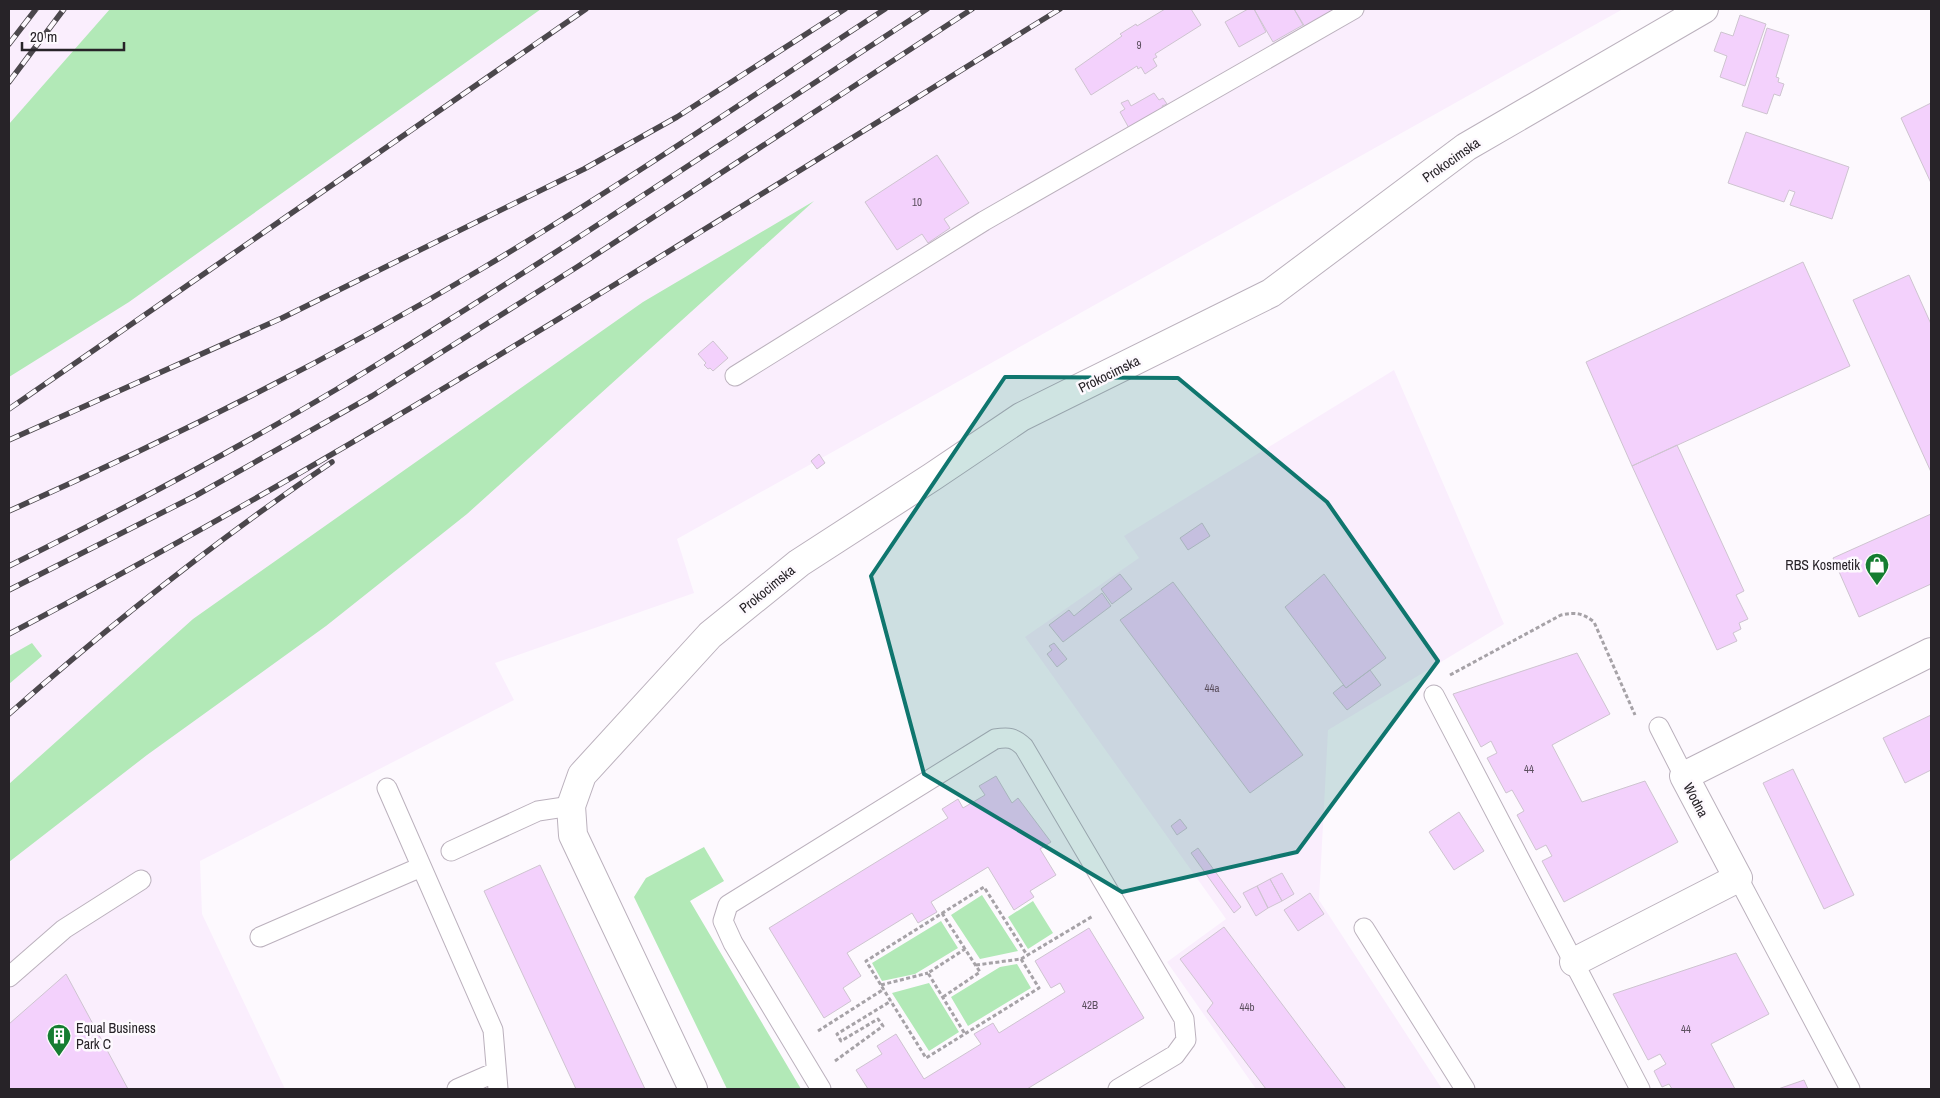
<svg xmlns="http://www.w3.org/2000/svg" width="1940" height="1098" font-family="'Archivo Narrow',sans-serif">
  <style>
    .built { fill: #faeefd }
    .green { fill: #b2e9b7 }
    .building { fill: #f3d1fc; stroke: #cec4d0 }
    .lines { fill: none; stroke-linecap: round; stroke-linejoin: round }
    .lane-casing { stroke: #bbb1bd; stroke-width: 21 }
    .street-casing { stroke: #bbb1bd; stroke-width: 30 }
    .path { stroke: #a6a2a7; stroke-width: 3; stroke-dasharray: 4 2.5; stroke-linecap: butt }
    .lane { stroke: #fff; stroke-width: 19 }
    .street { stroke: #fff; stroke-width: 28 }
    .rail-casing { stroke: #4b474c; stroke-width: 5.5 }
    .rail { stroke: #fdf9fe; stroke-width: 4; stroke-dasharray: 11; stroke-linecap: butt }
    .marked { fill: #0f766e; fill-opacity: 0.2; stroke: #0f766e; stroke-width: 4; stroke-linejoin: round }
    .labels { text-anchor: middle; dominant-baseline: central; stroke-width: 5; stroke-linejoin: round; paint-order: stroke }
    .number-label { font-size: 11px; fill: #5a4e5d }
    .street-label { font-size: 14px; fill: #272328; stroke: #fdf9fe }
    .poi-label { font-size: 14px; fill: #272328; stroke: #fdf9fe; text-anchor: end }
  </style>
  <rect width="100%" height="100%" fill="#fdf9fe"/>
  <path class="built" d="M9 9H1623L677 539 694 593 495 663 514 700 200 861 202 914 285 1089H9Z
    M1394 370 1504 624 1328 730 1319 900 1442 1089H1256L1167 962 1226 919 1025 637 1139 558 1124 536Z"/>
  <path class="green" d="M110 9H541L129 302 9 377V124Z
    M814 201 467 514 326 626 147 755 9 862V784L193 619 643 302Z
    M32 643 42 656 9 684V656Z
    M704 847 724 881 690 901 801 1089H727L634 897 646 878Z
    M982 895 1018 951 980 959 951 915Z
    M1033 901 1053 933 1028 949 1008 917Z
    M941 921 958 948 915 974 882 981 872 963Z
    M1017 964 1031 988 968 1026 951 997 1000 967Z
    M929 983 959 1032 929 1051 892 993Z"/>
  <path class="building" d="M1165 9H1191L1201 25 1155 54 1157 57 1153 59 1157 66 1145 74 1141 67 1138 69 1137 66 1091 95 1075 69 1122 36 1120 34 1136 24 1137 26Z
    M1248 9H1254L1266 32 1239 47 1225 22Z
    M1254 9H1294L1303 25 1273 42Z
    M1294 9H1338L1305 27Z
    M1740 15 1766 24 1745 86 1720 77 1727 56 1714 51 1721 32 1733 36Z
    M1767 28 1789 35 1776 77 1779 78 1778 82 1784 84 1780 96 1774 94 1767 114 1742 106Z
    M1154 93 1159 100 1163 98 1167 104 1162 106 1164 110 1130 130 1120 112 1125 109 1121 103 1128 100 1131 106Z
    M1931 103V183L1901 118Z
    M1746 132 1849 167 1832 219 1790 205 1795 192 1789 190 1784 202 1728 183Z
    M937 155 969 203 944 219 950 228 928 243 922 234 897 250 865 202Z
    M1803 262 1850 366 1632 466 1586 362Z
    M1909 275 1931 324V472L1853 300Z
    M713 341 728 358 713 371 710 368 708 369 704 365 706 363 698 354Z
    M1677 445 1744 591 1736 595 1748 619 1739 623 1741 629 1733 633 1737 641 1717 650 1632 466Z
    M819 454 825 463 817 469 811 461Z
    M1931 514V584L1859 617 1833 558Z
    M1202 523 1210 536 1188 550 1180 538Z
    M1120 574 1132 589 1112 604 1101 589Z
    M1324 574 1386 658 1346 688 1285 607Z
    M1173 582 1303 755 1250 793 1120 620Z
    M1102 593 1111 606 1063 642 1049 625 1069 610 1074 616Z
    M1054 643 1067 659 1057 667 1047 654 1052 650 1049 646Z
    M1577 653 1610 714 1552 745 1582 802 1645 781 1678 842 1564 902 1542 861 1552 856 1546 845 1536 850 1517 815 1524 811 1512 790 1506 793 1487 758 1497 753 1491 741 1481 747 1453 694Z
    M1370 670 1381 685 1347 710 1333 693 1343 685 1346 688Z
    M1931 715V770L1905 783 1883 738Z
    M1793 769 1854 895 1824 909 1763 783Z
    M996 776 1012 803 1018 798 1051 842 1040 849 1056 875 1030 891 1034 897 1014 910 988 867 931 902 937 912 918 923 912 913 847 953 861 976 843 988 851 1001 824 1018 769 928 948 818 942 809 958 799 963 808 985 795 979 786Z
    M1459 812 1484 851 1454 870 1429 832Z
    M1180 819 1187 828 1177 835 1171 826Z
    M1198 848 1241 907 1234 913 1191 853Z
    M540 865 645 1089H576L484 891Z
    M1282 873 1294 894 1282 901 1270 879Z
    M1270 879 1282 901 1268 908 1257 886Z
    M1257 886 1268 908 1256 916 1243 893Z
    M1310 893 1324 914 1298 931 1284 910Z
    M1224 927 1346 1089H1266L1207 1011 1213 1003 1180 959Z
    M1089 928 1144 1018 1027 1089H868L856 1070 882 1054 877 1046 896 1034 924 1079 981 1044 974 1034 993 1023 999 1033 1065 992 1060 983 1051 988 1035 961Z
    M1736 953 1769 1014 1711 1044 1735 1089H1672L1669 1084 1662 1087 1654 1071 1666 1064 1660 1054 1648 1060 1613 994Z
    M66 974 128 1089H9V1024Z
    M1804 1080 1808 1089H1778Z"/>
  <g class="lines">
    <defs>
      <path id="lane" d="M735 376 984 221 1354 9
        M1434 695 1640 1089
        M1659 727 1684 776
        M387 788 493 1030 498 1089
        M451 851 538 811 571 806
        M1738 878 1850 1089
        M1364 928 1465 1089
        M260 937 421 867
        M9 977 64 929 141 880
        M457 1089 496 1072
        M821 1089 733 943 723 921 728 905 995 739C1008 737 1014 737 1024 747L1184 1019 1186 1040 1175 1055 1118 1089"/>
      <path id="street" d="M1574 962 1738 878 1684 776 1931 652
        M693 1089 573 835 571 806 582 775 710 635 799 563 932 477 1021 417 1271 293 1466 147 1704 9"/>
    </defs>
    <use href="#lane" class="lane-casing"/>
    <use href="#street" class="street-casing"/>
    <path class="path" d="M1450 675 1561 615C1575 612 1583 613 1594 622L1635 715
      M942 913 965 949
      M1021 959 1039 988 926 1058 866 961 984 887 1027 955
      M976 965 1021 959 1093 916
      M881 985 928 973
      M943 997 980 972 965 949 928 973 965 1034
      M818 1031 884 989
      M835 1061 883 1026 878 1019 841 1041 837 1034 891 1001"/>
    <use href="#lane" class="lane"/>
    <use href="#street" class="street"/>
    <defs>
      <path id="rail" d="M9 44 36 9
        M9 82 64 9
        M9 409 586 9
        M9 440 282 318 584 169 677 117 845 9
        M9 511C171 439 331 359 483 268 620 186 752 96 885 9
        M9 566C120 511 230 453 337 389 537 268 731 137 927 9
        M9 590 195 496 372 396 577 267 972 9
        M9 634C370 444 713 223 1060 9
        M9 714C111 624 219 538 332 462"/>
    </defs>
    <use href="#rail" class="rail-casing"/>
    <use href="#rail" class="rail"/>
  </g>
  <path class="marked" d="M1005 377 1178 378 1327 502 1438 661 1297 852 1122 892 924 774 871 576Z"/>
  <defs>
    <symbol id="shop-pin" viewBox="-11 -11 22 30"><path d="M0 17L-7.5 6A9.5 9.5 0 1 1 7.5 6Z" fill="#157d31" stroke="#fdf9fe"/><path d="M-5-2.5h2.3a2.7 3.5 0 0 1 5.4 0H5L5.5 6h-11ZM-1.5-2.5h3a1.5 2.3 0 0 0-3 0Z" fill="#fff"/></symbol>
    <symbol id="building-pin" viewBox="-11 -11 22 30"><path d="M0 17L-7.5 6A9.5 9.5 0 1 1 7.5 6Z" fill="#157d31" stroke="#fdf9fe"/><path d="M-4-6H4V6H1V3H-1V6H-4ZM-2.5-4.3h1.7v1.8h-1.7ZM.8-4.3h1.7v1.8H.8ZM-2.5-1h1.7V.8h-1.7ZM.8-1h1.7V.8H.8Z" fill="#fff"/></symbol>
  </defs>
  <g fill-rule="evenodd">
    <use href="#shop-pin" x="1863" y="551" width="28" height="38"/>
    <use href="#building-pin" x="45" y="1022" width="28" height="38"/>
  </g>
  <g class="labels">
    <g class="number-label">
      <text x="1139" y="45">9</text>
      <text x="917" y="202">10</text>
      <text x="1212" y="688">44a</text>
      <text x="1529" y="769">44</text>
      <text x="1090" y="1005">42B</text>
      <text x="1247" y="1007">44b</text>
      <text x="1686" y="1029">44</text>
    </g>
    <g class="street-label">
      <text transform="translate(1451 160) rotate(-35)">Prokocimska</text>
      <text transform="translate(1109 374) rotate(-26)">Prokocimska</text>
      <text transform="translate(767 589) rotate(-39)">Prokocimska</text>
      <text transform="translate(1696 800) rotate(62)">Wodna</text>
    </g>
    <g class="poi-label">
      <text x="1860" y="565">RBS Kosmetik</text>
      <text x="76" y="1028" text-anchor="start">Equal Business<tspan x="76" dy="16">Park C</tspan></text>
    </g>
  </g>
  <rect width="1940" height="1098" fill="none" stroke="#272328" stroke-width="20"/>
  <path d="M22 42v8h102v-8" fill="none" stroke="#272328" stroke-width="2.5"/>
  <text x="30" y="42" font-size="15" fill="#272328" stroke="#fdf9fe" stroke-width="4" paint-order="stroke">20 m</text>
</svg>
